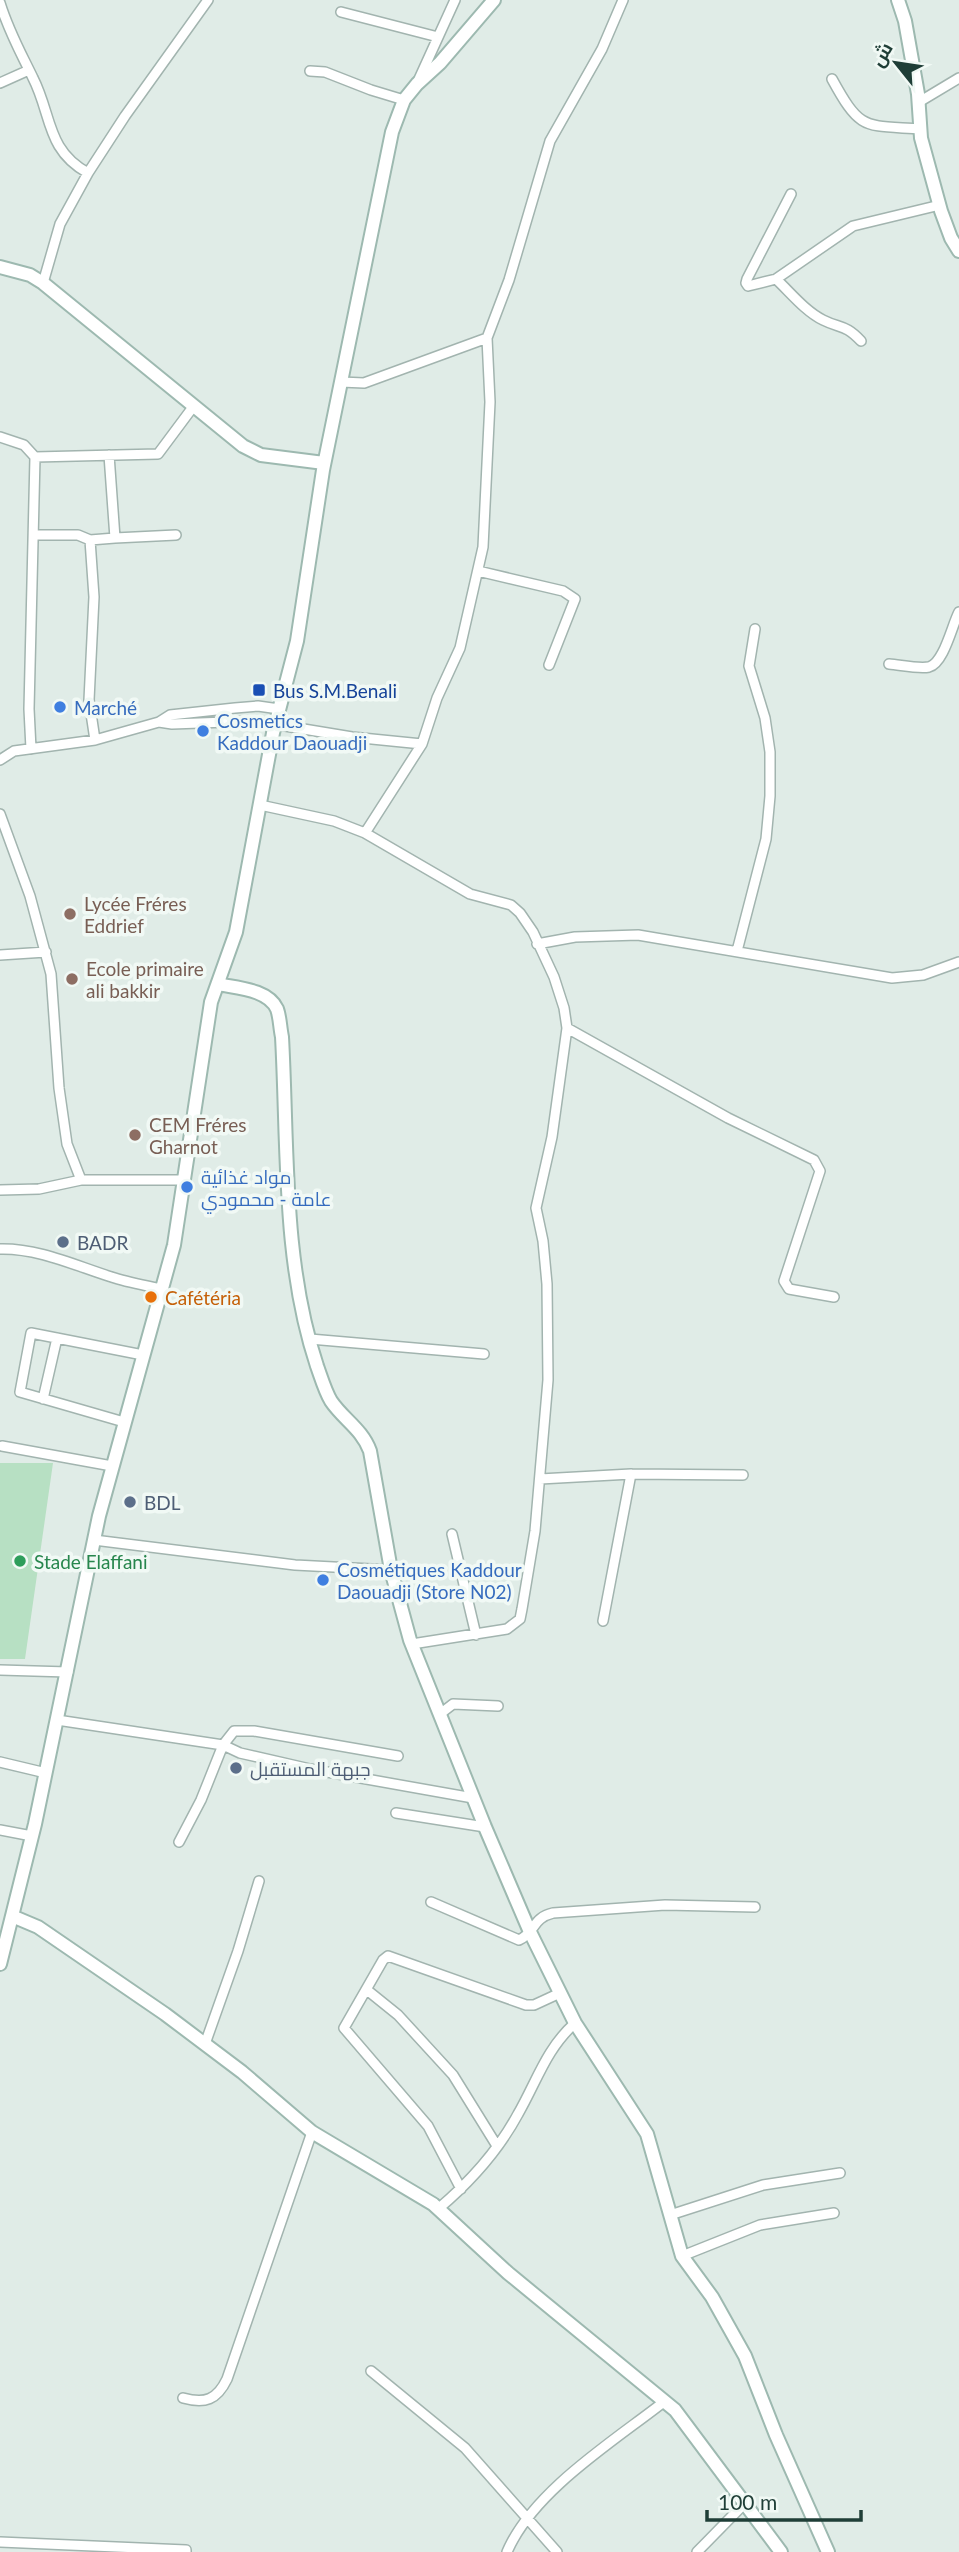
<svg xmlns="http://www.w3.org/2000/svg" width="959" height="2552" font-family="Lato,Cairo,sans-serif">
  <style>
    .park { fill: #b7e0c3 }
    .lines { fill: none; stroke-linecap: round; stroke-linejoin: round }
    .street-casing { stroke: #a2b4af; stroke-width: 12 }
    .secondary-casing { stroke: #9db9b0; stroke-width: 16 }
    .street { stroke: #fff; stroke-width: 9 }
    .secondary { stroke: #fff; stroke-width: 12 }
    .transit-dot { fill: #1a4fb4; stroke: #f1f9f5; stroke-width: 2.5 }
    .shop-dot { fill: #3f7fe0; stroke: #f1f9f5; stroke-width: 2.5 }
    .education-dot { fill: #8d6e63; stroke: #f1f9f5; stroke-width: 2.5 }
    .service-dot { fill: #5c6f8a; stroke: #f1f9f5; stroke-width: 2.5 }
    .food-dot { fill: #e8710a; stroke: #f1f9f5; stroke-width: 2.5 }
    .leisure-dot { fill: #2e9e5b; stroke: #f1f9f5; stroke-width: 2.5 }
    .labels { text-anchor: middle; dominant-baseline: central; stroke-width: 7; stroke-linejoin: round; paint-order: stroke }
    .transit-label { font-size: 19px; fill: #164399; stroke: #f1f9f5; text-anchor: start }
    .shop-label { font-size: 19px; fill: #366cbe; stroke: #f1f9f5; text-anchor: start }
    .education-label { font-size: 19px; fill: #785e54; stroke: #f1f9f5; text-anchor: start }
    .service-label { font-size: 19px; fill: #4e5e75; stroke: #f1f9f5; text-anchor: start }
    .food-label { font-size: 19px; fill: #c56008; stroke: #f1f9f5; text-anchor: start }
    .leisure-label { font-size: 19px; fill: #27864d; stroke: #f1f9f5; text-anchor: start }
  </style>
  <rect width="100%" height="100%" fill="#e0ece7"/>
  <path class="park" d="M0 1463H53L25 1659H0Z"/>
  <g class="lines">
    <defs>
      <path id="street" d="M0 3C9 32 20 51 33 78 52 115 46 150 88 173
        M341 12 438 37
        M310 71 325 72 371 90 404 100
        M419 79 455 0
        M832 79C861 132 864 125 921 129
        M0 83 29 70
        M919 102 959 78
        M791 194 747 279 746 283 748 286 776 279 853 226 940 205
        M776 279C790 292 805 311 823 320 841 329 845 324 861 341
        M43 283 60 224 88 173 125 116 208 0
        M487 338 509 280 550 141 602 49 623 0
        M0 437 24 445 35 457 29 709 31 749
        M35 457 158 454 193 407
        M34 535H78L90 540 94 597 89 700 95 740
        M115 538 176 535
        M90 540 115 538 109 455
        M478 571 563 591 575 599 549 665
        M889 664C901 665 918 669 929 667 944 663 952 625 959 612
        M159 722 172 724 255 721 352 737 422 744
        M0 760 14 751 95 740 159 722 170 715 235 708 258 706 279 709
        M260 805 334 821 365 833 422 744 437 698 460 648 483 547 490 402 487 338 364 383 341 382
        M0 814 30 896 51 974 59 1088 67 1144 81 1180
        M365 833 470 894 511 905 520 913 533 932 554 977 564 1008 567 1028 552 1137 536 1208 543 1241 547 1284 548 1380 535 1531 522 1609 520 1619 507 1629 412 1644
        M537 944 575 937 638 935 892 978 923 975 959 962
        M737 951 766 839 770 796V752L765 718 749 666 755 629
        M0 955 46 952
        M567 1028 728 1118 814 1160 820 1171 784 1281 789 1289 834 1297
        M0 1190 39 1189 81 1180H183
        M0 1249C41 1248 80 1268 118 1279 132 1283 147 1286 162 1289
        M310 1339 484 1354
        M43 1399 57 1338
        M124 1422 20 1392 31 1333 143 1355
        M2 1446 112 1466
        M540 1479 631 1474 743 1475
        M452 1534 476 1635
        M94 1540 295 1565 391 1570
        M603 1621 631 1474
        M0 1670 68 1672
        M440 1714 453 1704 498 1706
        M57 1720 223 1745 240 1753 310 1769 473 1798
        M0 1762 46 1773
        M396 1813 485 1827
        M0 1830 32 1836
        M179 1842 201 1800 223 1745 234 1731H254L398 1756
        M431 1902 519 1940C536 1932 532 1918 553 1913L665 1905 755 1907
        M367 1990 398 2015 453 2075 497 2146
        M205 2044 238 1951 259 1881
        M461 2189 428 2126 344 2028 383 1960 388 1956 526 2005H534L560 1993
        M438 2209C470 2182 498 2151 518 2114 537 2081 546 2049 575 2023
        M670 2215 763 2185 840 2173
        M682 2256 760 2225 834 2213
        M371 2371 465 2448 557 2552
        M183 2398C205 2404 217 2400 227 2379L312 2132
        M0 2542 186 2550V2552
        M507 2552C533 2491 614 2441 665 2401
        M697 2552 745 2503"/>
      <path id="secondary" d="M898 0 905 21 918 94 921 138 941 211 951 238 959 251
        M0 267 30 275 43 283 243 446 261 455 324 463
        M218 984C236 988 268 989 277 1009 280 1017 280 1028 282 1037 288 1145 282 1261 317 1366 321 1377 325 1391 331 1401 343 1419 362 1429 370 1451L391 1570 410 1640 485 1827 530 1932 575 2023 647 2134 682 2256 712 2297 745 2356 776 2435 828 2552
        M12 1916 38 1927 165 2014 242 2072 312 2132 433 2204 508 2273 675 2410 781 2552
        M0 1964 35 1824 99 1516 174 1245 211 1002 236 932 273 733 297 641 323 470 392 132 404 100 417 84 440 63 494 0"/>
    </defs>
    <use href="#street" class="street-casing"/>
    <use href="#secondary" class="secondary-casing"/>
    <use href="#street" class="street"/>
    <use href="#secondary" class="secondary"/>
  </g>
  <rect class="transit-dot" x="252" y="683" width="14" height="14" rx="3.5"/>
  <g class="shop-dot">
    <circle cx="60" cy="707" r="7"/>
    <circle cx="203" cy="731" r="7"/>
    <circle cx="187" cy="1187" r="7"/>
    <circle cx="323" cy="1580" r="7"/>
  </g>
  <g class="education-dot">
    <circle cx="70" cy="914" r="7"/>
    <circle cx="72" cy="979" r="7"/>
    <circle cx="135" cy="1135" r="7"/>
  </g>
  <g class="service-dot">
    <circle cx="63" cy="1242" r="7"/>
    <circle cx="130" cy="1502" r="7"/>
    <circle cx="236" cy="1768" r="7"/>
  </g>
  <circle class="food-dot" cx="151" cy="1297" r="7"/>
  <circle class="leisure-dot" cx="20" cy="1561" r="7"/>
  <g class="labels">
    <g class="transit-label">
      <text x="273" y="690">Bus S.M.Benali</text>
    </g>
    <g class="shop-label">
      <text x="74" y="707">Marché</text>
      <text x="217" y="720">Cosmetics<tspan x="217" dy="22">Kaddour Daouadji</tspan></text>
      <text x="201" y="1176">مواد غذائية<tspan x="201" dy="22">عامة - محمودي</tspan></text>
      <text x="337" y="1569">Cosmétiques Kaddour<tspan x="337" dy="22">Daouadji (Store N02)</tspan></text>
    </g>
    <g class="education-label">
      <text x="84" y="903">Lycée Fréres<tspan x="84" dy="22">Eddrief</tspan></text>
      <text x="86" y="968">Ecole primaire<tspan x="86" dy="22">ali bakkir</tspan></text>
      <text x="149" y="1124">CEM Fréres<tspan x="149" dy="22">Gharnot</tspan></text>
    </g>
    <g class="service-label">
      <text x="77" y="1242">BADR</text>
      <text x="144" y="1502">BDL</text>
      <text x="250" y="1768">جبهة المستقبل</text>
    </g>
    <g class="food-label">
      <text x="165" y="1297">Cafétéria</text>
    </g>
    <g class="leisure-label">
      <text x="34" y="1561">Stade Elaffani</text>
    </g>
  </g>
  <g transform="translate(896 63) rotate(300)" stroke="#f1f9f5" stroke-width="5" paint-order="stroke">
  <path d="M0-5L12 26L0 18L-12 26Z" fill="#1f3e37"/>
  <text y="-10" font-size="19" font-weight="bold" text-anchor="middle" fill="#1f3e37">ش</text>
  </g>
  <path d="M707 2510v10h154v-10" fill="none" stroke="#1f3e37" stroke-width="3.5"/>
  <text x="718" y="2510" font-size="21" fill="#1f3e37" stroke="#f1f9f5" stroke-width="5" paint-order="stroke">100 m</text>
</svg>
